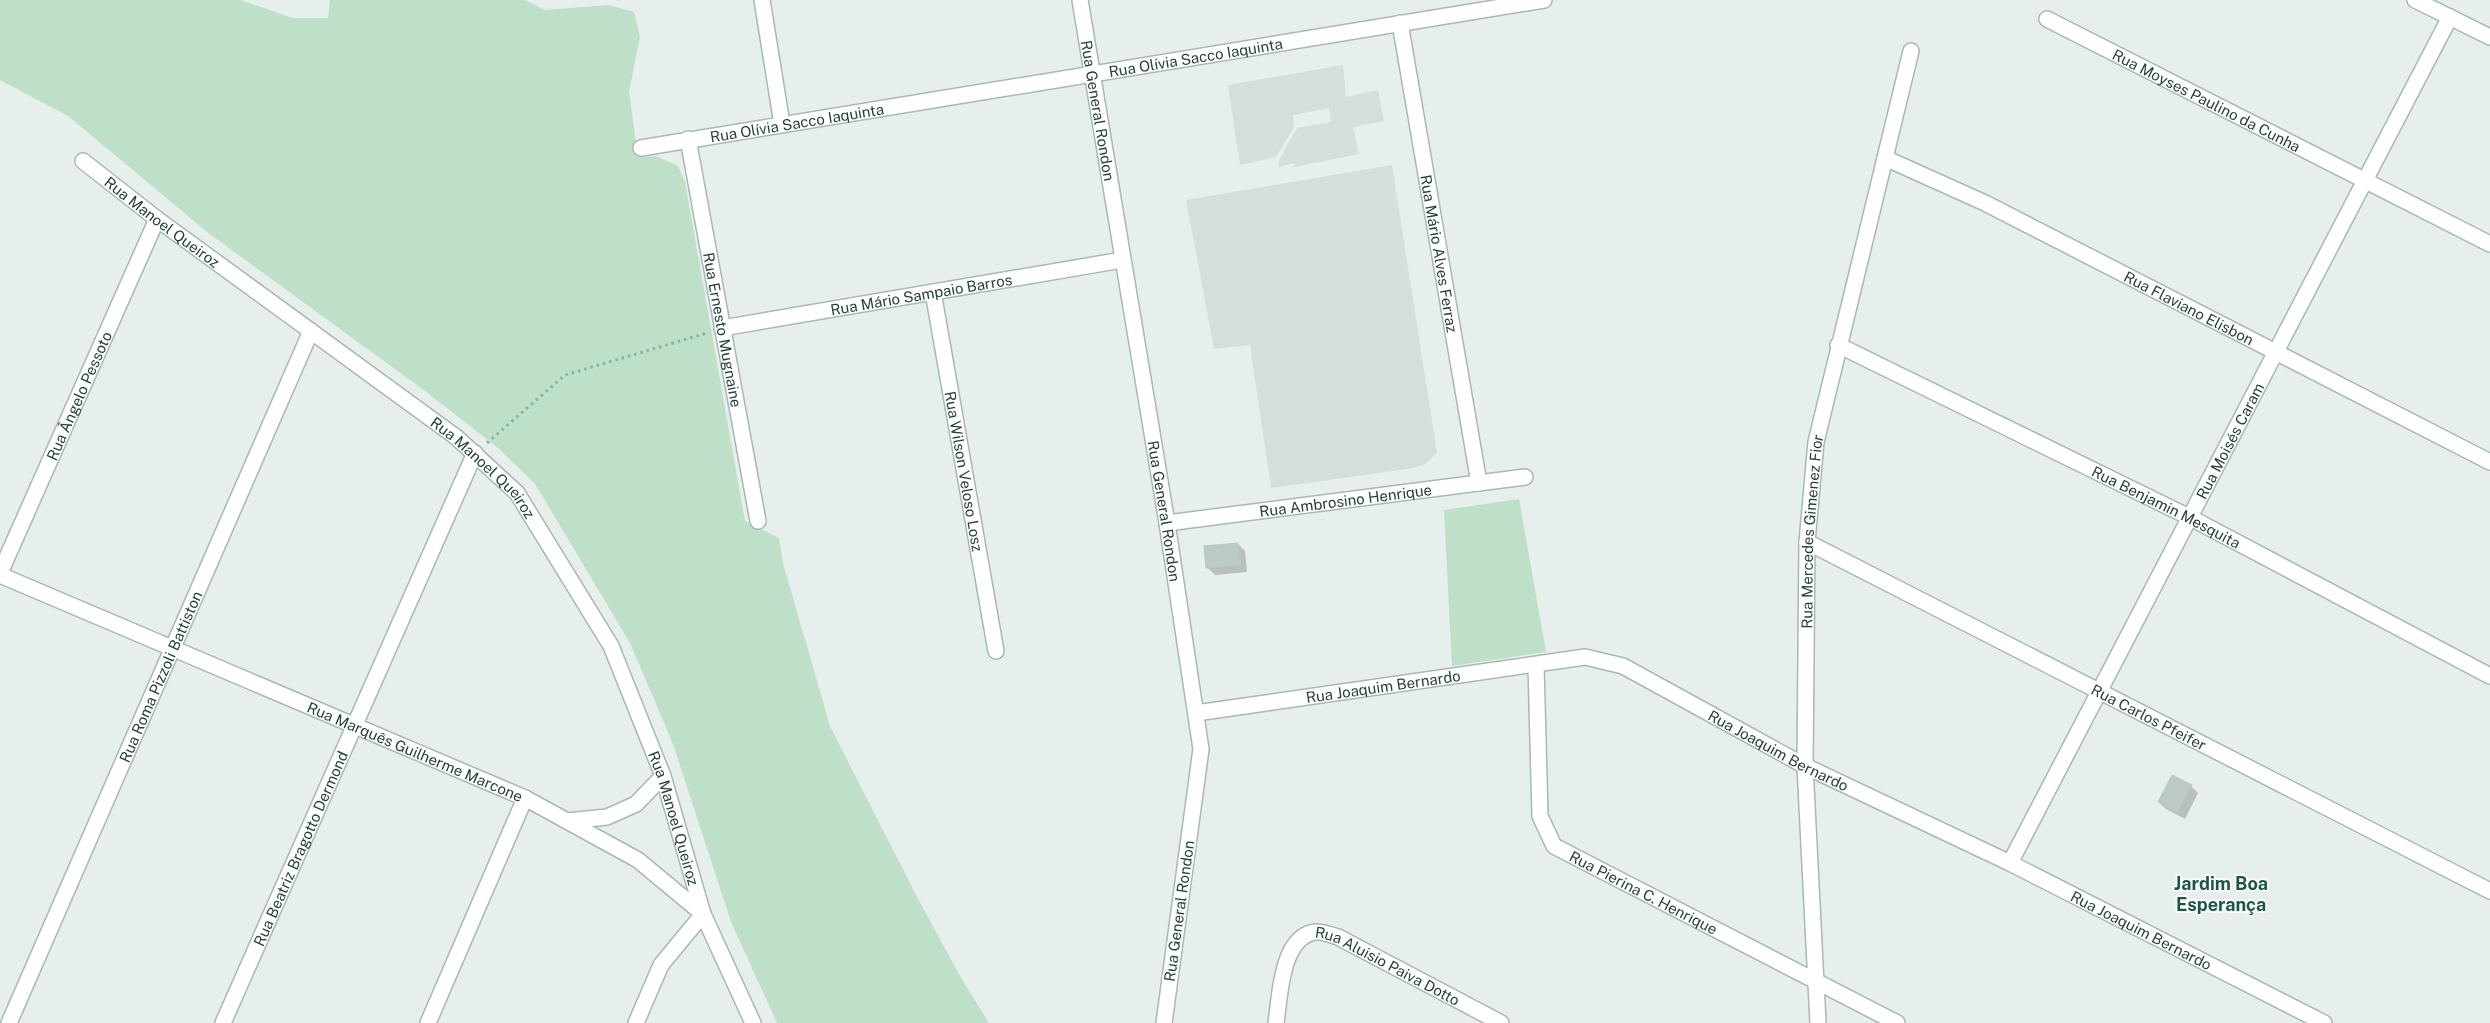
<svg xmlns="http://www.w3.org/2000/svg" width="2490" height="1023" font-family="'Public Sans',sans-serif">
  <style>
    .built { fill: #d4dfda }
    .green { fill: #bfe0c8 }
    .shadow { fill: #0003 }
    .building { fill: #bbcac4; stroke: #b8c9c2 }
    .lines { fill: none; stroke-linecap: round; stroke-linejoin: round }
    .minor-casing { stroke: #a8b8b2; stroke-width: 18 }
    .path { stroke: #86b3a5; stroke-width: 3; stroke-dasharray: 2.5 4; stroke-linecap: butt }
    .minor { stroke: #fff; stroke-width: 15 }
    .labels { text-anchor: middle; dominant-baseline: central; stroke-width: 4; stroke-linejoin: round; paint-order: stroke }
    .street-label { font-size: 15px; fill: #24423a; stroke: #f7fbf9 }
    .quarter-label { font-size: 18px; font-weight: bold; fill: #1f5548; stroke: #f7fbf9 }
  </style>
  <rect width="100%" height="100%" fill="#e6efeb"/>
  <path class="built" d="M1343 65 1346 97 1378 90 1384 121 1353 127 1359 154 1295 167 1294 163 1279 167V160L1297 128 1331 122 1329 108 1293 115 1294 127 1276 157 1240 165 1228 85Z
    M1392 165 1437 453 1425 464 1414 468 1271 488 1250 345 1214 349 1186 200Z"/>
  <path class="green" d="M0 0H241L292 18H328L330 0H525L545 10 608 5 634 12 640 37 629 91 638 157 656 156 678 166 685 182 745 521 779 538 783 563 830 726 917 897 960 976 989 1023H777L731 922 673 744 630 643 535 484 498 448 425 391 207 232 68 116 0 80Z
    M1519 499 1546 652 1452 666 1444 510Z"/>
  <path class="shadow" d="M1238 544 1245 551 1247 572 1215 575 1208 568Z
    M2191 786 2198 793 2185 819 2166 809 2159 802Z"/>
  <path class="building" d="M1238 543 1241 565 1206 568 1204 546Z
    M2172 775 2192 785 2177 813 2158 802Z"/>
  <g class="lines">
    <defs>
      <g id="minor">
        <path d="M762 0 782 124"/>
        <path id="s1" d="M1080 0 1167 523 1201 749 1164 1023"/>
        <path d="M2415 0 2490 37"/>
        <path id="s2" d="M2047 19 2490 244"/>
        <path id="s3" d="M1400 23 1479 483"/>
        <path id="s4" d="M688 139 758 521"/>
        <path id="s5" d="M641 148 1544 0"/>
        <path id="s6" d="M1885 158 1985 203 2490 462"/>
        <path id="s7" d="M83 161 157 219 456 437 517 493 611 646 663 776 703 914"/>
        <path id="s8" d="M933 292 996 651"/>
        <path id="s9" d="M722 328 1122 260"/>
        <path id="s10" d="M1838 345 2189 517 2490 676"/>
        <path id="s11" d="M1167 523 1525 477"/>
        <path id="s12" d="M1807 542 2490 891"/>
        <path id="s13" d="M0 573 157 219"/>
        <path id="s14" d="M0 575 525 798 638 860 703 914 753 1023"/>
        <path id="s15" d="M1536 665 1540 816 1554 846 1897 1023"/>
        <path id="s16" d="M1196 713 1585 657 1623 666 1805 766 2010 863 2324 1023"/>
        <path d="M567 821 607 817 636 804 663 776"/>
        <path id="s17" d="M2010 863 2450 17"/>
        <path id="s18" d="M9 1023 311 331"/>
        <path id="s19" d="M223 1023 475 453"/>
        <path d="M428 1023 525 798"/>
        <path d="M636 1023 661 965 703 914"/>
        <path id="s20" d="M1276 1023C1280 996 1281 937 1315 932 1321 931 1331 935 1338 937L1501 1023"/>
        <path id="s21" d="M1818 1023 1805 766 1807 542 1816 442 1911 51"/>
      </g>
    </defs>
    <use href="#minor" class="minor-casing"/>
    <path class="path" d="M487 443 565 375 707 333"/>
    <use href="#minor" class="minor"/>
  </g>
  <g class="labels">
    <g class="street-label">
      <text stroke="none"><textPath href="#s5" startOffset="562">Rua Olívia Sacco Iaquinta</textPath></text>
      <text stroke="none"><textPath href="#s2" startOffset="179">Rua Moyses Paulino da Cunha</textPath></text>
      <text stroke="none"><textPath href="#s1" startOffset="112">Rua General Rondon</textPath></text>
      <text stroke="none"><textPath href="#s5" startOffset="158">Rua Olívia Sacco Iaquinta</textPath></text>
      <text stroke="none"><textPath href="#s7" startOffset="100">Rua Manoel Queiroz</textPath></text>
      <text stroke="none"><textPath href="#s3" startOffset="234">Rua Mário Alves Ferraz</textPath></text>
      <text stroke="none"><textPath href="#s9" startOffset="202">Rua Mário Sampaio Barros</textPath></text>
      <text stroke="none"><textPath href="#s6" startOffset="339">Rua Flaviano Elisbon</textPath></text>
      <text stroke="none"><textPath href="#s4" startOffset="194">Rua Ernesto Mugnaine</textPath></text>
      <text stroke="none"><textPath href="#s13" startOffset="194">Rua Ângelo Pessoto</textPath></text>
      <text stroke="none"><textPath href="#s17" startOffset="476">Rua Moisés Caram</textPath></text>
      <text stroke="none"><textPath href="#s7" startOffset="505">Rua Manoel Queiroz</textPath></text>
      <text stroke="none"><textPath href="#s8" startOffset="182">Rua Wilson Veloso Losz</textPath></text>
      <text stroke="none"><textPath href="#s11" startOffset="180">Rua Ambrosino Henrique</textPath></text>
      <text stroke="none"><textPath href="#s10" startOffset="366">Rua Benjamin Mesquita</textPath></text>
      <text stroke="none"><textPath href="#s1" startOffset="518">Rua General Rondon</textPath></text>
      <text stroke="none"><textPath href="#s21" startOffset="492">Rua Mercedes Gimenez Fior</textPath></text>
      <text stroke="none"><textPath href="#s18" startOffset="378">Rua Roma Pizzoli Battiston</textPath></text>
      <text stroke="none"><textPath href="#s16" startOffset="189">Rua Joaquim Bernardo</textPath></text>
      <text stroke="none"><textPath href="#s12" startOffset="384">Rua Carlos Pfeifer</textPath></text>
      <text stroke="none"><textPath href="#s16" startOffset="609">Rua Joaquim Bernardo</textPath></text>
      <text stroke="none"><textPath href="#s14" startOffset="451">Rua Marquês Guilherme Marcone</textPath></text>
      <text stroke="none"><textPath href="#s7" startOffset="910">Rua Manoel Queiroz</textPath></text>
      <text stroke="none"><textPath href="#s19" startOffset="191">Rua Beatriz Bragotto Dermond</textPath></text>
      <text stroke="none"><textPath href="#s15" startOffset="285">Rua Pierina C. Henrique</textPath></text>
      <text transform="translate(1179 911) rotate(-82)">Rua General Rondon</text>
      <text stroke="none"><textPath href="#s16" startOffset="1014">Rua Joaquim Bernardo</textPath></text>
      <text stroke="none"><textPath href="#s20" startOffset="186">Rua Aluisio Paiva Dotto</textPath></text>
    </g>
    <g class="quarter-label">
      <text x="2221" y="883">Jardim Boa<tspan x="2221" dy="21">Esperança</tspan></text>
    </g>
  </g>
</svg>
